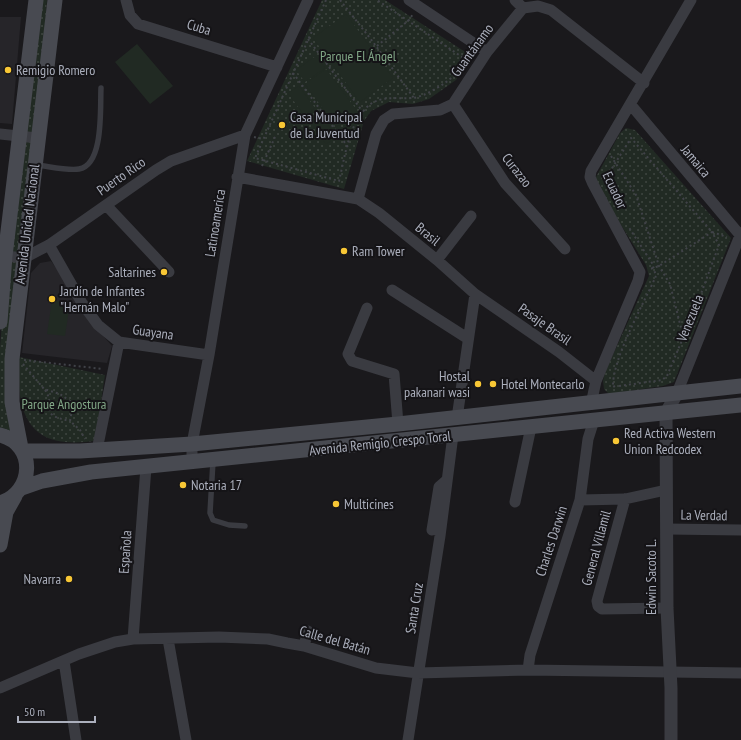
<svg xmlns="http://www.w3.org/2000/svg" width="741" height="740" font-family="'PT Sans Narrow',sans-serif">
  <style>
    .built { fill: #262529 }
    .grass { fill: url(#grass-dots) }
    .garden { fill: #212a23 }
    .lines { fill: none; stroke-linecap: round; stroke-linejoin: round }
    .path { stroke: #404248; stroke-width: 2; stroke-dasharray: 2 3; stroke-linecap: butt }
    .service { stroke: #3a3b41; stroke-width: 5.5 }
    .minor { stroke: #3a3b41; stroke-width: 11 }
    .tertiary { stroke: #3a3b41; stroke-width: 13 }
    .secondary { stroke: #484a51; stroke-width: 15 }
    .poi-dot { fill: #f8c735; stroke: #151417; stroke-width: 1.5 }
    .labels { text-anchor: middle; dominant-baseline: central; stroke-width: 4; stroke-linejoin: round; paint-order: stroke }
    .street-label { font-size: 14px; fill: #abafbc; stroke: #151417 }
    .park-label { font-size: 14px; fill: #82a787; stroke: #151417 }
    .poi-label { font-size: 14px; fill: #abafbc; stroke: #151417; text-anchor: start }
  </style>
  <defs>
    <pattern id="grass-dots" width="8" height="8" patternUnits="userSpaceOnUse"><rect width="8" height="8" fill="#212a23"/><path d="M2 2h.1M6 6h.1" fill="none" stroke="#3f4641" stroke-width="1.8" stroke-linecap="round"/></pattern>
  </defs>
  <rect width="100%" height="100%" fill="#1a191c"/>
  <path class="built" d="M0 17H21L12 124 0 123Z
    M51 261 69 286 82 312 112 346 107 363 22 353 31 273 40 263Z"/>
  <path class="grass" d="M36 0H47L37 138 19 136Z
    M322 0H385L470 55 456 80 429 99 413 104 389 102 371 111 364 121 344 189 247 161Z
    M626 128 635 130 731 238 674 382 663 386 609 394 604 389 603 381 605 372 649 276 646 265 596 185V177L620 133Z
    M20 138 36 139 22 257 7 255Z
    M7 257 21 259 13 321 18 445 0 433V348Z
    M19 357 105 375 95 441C62 445 33 443 22 406 18 393 20 371 19 357Z"/>
  <path class="garden" d="M346 14 393 78 360 102 313 38Z
    M137 44 173 86 150 104 115 62Z
    M316 56 325 68 305 82 296 70Z
    M326 69 358 112 336 127 305 84Z
    M299 86 315 108 304 115 288 93Z
    M321 115 337 137 326 144 310 122Z
    M52 300 70 303 65 336 47 334Z"/>
  <g class="lines">
    <path class="path" d="M326 0 255 158 339 181C345 157 348 126 367 107 379 95 397 99 413 98 423 97 446 84 453 76 457 71 459 63 462 57L377 0
      M340 0 373 42 414 98
      M308 39 363 112
      M377 46 409 20 413 14
      M462 57 473 55
      M293 73 348 147
      M254 137 263 139
      M611 156 636 195 659 266 670 284 683 336
      M262 166 275 137
      M604 181 631 138 712 232 727 237
      M24 360 103 369
      M23 364 44 389 60 394 70 401 72 410 70 421 80 430 85 439
      M615 386 613 387C612 359 644 303 656 276L652 263 628 226
      M619 386 662 380 667 376 698 302 719 245 712 232 659 266 650 269
      M45 390C57 407 36 414 70 421"/>
    <path class="service" d="M36 165C47 166 68 171 79 169 104 165 100 108 101 88
      M213 461 210 513 213 520 229 525 245 526"/>
    <path class="minor" d="M126 0 130 15 138 24 277 67
      M409 0 487 52
      M515 0 523 8
      M453 104 505 183 565 249
      M631 105 740 235
      M0 134 37 138
      M237 177 358 199 379 213 437 260 475 294 457 418
      M358 199 376 134 384 120 393 114 440 110 453 104 487 52 523 8 538 6 551 10 644 83
      M106 205 169 272
      M49 245 82 303 98 325 119 342 209 355
      M5 256 24 258 49 245 156 170 171 161 245 135
      M437 260 471 216
      M392 290 467 338
      M475 294 559 352 596 381
      M367 308 348 354 352 361 394 374 398 424
      M677 393 741 233
      M591 404 596 381 638 281 640 272 593 184 590 177 591 171 691 0
      M97 450 119 342
      M192 463V444L209 355 245 135 308 0
      M625 499 597 601 598 606 602 609 667 608
      M580 500 625 499 666 490
      M515 502 531 427
      M667 529 741 530
      M432 530 439 487 447 480
      M133 639 146 467
      M168 639 186 740
      M304 646 308 631
      M64 661 76 740
      M528 670 530 655 580 500 588 439 594 420
      M0 688 79 654 115 642 133 639 219 637 268 639 287 643 304 646 376 668 418 673 528 670 741 673
      M408 740 440 536 453 435"/>
    <path class="tertiary" d="M671 740V688L667 608 666 413 677 393"/>
    <path class="secondary" d="M0 322 5 256 36 0
      M0 435C37 444 34 493 0 503
      M21 448 12 402V359L55 0
      M23 451H80L192 444 398 424 741 386
      M22 488 42 481 91 472 741 405
      M0 545 6 512 15 496"/>
  </g>
  <g class="poi-dot">
    <circle cx="8" cy="70" r="4"/>
    <circle cx="282" cy="125" r="4"/>
    <circle cx="344" cy="251" r="4"/>
    <circle cx="164" cy="272" r="4"/>
    <circle cx="52" cy="299" r="4"/>
    <circle cx="478" cy="384" r="4"/>
    <circle cx="493" cy="384" r="4"/>
    <circle cx="616" cy="441" r="4"/>
    <circle cx="183" cy="485" r="4"/>
    <circle cx="336" cy="504" r="4"/>
    <circle cx="69" cy="579" r="4"/>
  </g>
  <g class="labels">
    <g class="street-label">
      <text transform="translate(199 27) rotate(17)">Cuba</text>
      <text transform="translate(472 50) rotate(-54)">Guantánamo</text>
      <text transform="translate(696 161) rotate(50)">Jamaica</text>
      <text transform="translate(517 170) rotate(52)">Curazao</text>
      <text transform="translate(121 176) rotate(-35)">Puerto Rico</text>
      <text transform="translate(615 190) rotate(65)">Ecuador</text>
      <text transform="translate(215 223) rotate(-81)">Latinoamerica</text>
      <text transform="translate(27 224) rotate(-83)">Avenida Unidad Nacional</text>
      <text transform="translate(428 234) rotate(39)">Brasil</text>
      <text transform="translate(690 318) rotate(-68)">Venezuela</text>
      <text transform="translate(545 324) rotate(35)">Pasaje Brasil</text>
      <text transform="translate(153 332) rotate(8)">Guayana</text>
      <text transform="translate(380 443) rotate(-6)">Avenida Remigio Crespo Toral</text>
      <text transform="translate(704 515) rotate(1)">La Verdad</text>
      <text transform="translate(551 541) rotate(-72)">Charles Darwin</text>
      <text transform="translate(596 548) rotate(-75)">General Villamil</text>
      <text transform="translate(125 552) rotate(-86)">Española</text>
      <text transform="translate(651 577) rotate(-90)">Edwin Sacoto L.</text>
      <text transform="translate(414 608) rotate(-81)">Santa Cruz</text>
      <text transform="translate(335 640) rotate(16)">Calle del Batán</text>
    </g>
    <g class="park-label">
      <text x="358" y="56">Parque El Ángel</text>
      <text x="64" y="404">Parque Angostura</text>
    </g>
    <g class="poi-label">
      <text x="16" y="70">Remigio Romero</text>
      <text x="290" y="117">Casa Municipal<tspan x="290" dy="16">de la Juventud</tspan></text>
      <text x="352" y="251">Ram Tower</text>
      <text x="156" y="272" text-anchor="end">Saltarines</text>
      <text x="60" y="291">Jardín de Infantes<tspan x="60" dy="16">"Hernán Malo"</tspan></text>
      <text x="470" y="376" text-anchor="end">Hostal<tspan x="470" dy="16">pakanari wasi</tspan></text>
      <text x="501" y="384">Hotel Montecarlo</text>
      <text x="624" y="433">Red Activa Western<tspan x="624" dy="16">Union Redcodex</tspan></text>
      <text x="191" y="485">Notaria 17</text>
      <text x="344" y="504">Multicines</text>
      <text x="61" y="579" text-anchor="end">Navarra</text>
    </g>
  </g>
  <path d="M18 716v6h77v-6" fill="none" stroke="#abafbc" stroke-width="2"/>
  <text x="24" y="716" font-size="12" fill="#abafbc" stroke="#151417" stroke-width="3" paint-order="stroke">50 m</text>
</svg>
